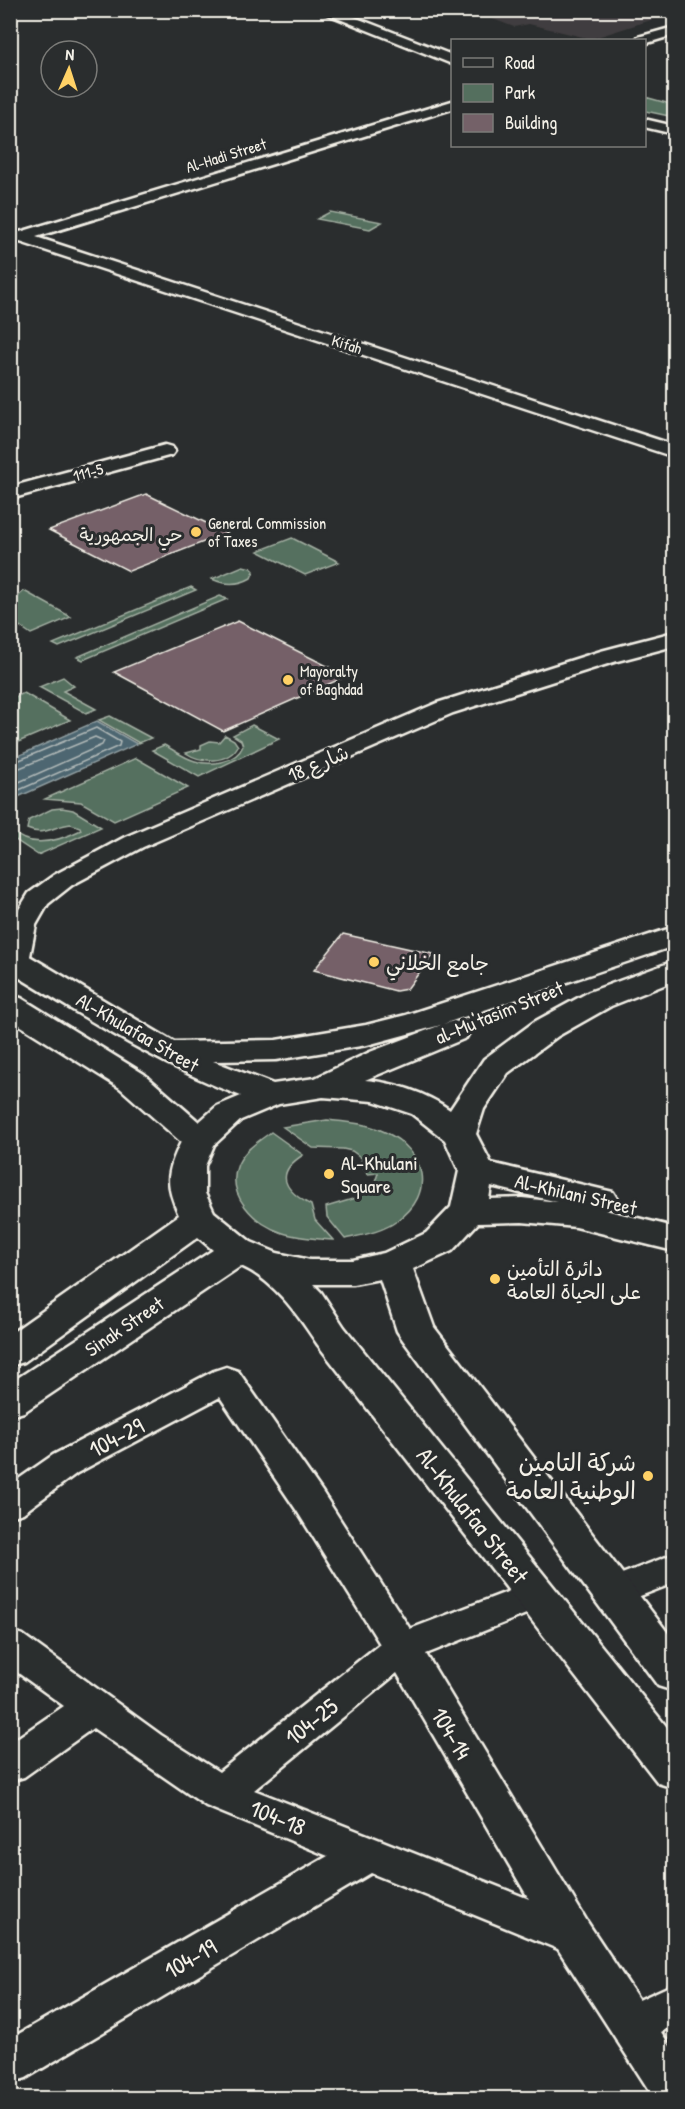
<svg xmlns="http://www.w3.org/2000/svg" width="685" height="2109" font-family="'Patrick Hand','Playpen Sans Arabic',sans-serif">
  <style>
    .built { fill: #403d3f }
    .green { fill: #546f5e; stroke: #a4b0a3; stroke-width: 1.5 }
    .water { fill: #4d6671; stroke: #909ea1; stroke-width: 1.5 }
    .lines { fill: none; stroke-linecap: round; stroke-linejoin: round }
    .shore { stroke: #b1b9b8; stroke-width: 1.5 }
    .building { fill: #746168; stroke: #f4f1e8; stroke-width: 1.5 }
    .minor-casing { stroke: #f4f1e8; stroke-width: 5 }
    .major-casing { stroke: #f4f1e8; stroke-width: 5 }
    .minor { fill: #2a2d2e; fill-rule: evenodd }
    .major { fill: #2a2d2e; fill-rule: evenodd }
    .poi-dot { fill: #ffd166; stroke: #2a2d2e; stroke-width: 2 }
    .labels { text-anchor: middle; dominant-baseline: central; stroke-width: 6; stroke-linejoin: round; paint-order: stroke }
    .far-street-label { font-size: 16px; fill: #f4f1e8; stroke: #2a2d2e }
    .far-poi-label { font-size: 16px; fill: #f4f1e8; stroke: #2a2d2e; text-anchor: start }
    .far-quarter-label { font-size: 18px; fill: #f4f1e8; stroke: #2a2d2e }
    .street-label { font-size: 20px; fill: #f4f1e8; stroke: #2a2d2e }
    .poi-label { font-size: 20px; fill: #f4f1e8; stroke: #2a2d2e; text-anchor: start }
    .near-street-label { font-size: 24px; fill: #f4f1e8; stroke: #2a2d2e }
    .near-poi-label { font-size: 24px; fill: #f4f1e8; stroke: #2a2d2e; text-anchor: end }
  </style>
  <rect width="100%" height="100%" fill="#2a2d2e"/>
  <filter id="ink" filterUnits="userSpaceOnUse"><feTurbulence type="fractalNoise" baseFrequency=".0167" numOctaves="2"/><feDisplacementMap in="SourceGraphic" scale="12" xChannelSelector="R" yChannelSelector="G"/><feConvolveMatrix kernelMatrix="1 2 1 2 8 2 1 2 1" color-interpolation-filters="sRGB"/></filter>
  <g filter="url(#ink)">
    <path class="built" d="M488 10H663L673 13 591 39 529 24 514 27 477 13Z"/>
    <path class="green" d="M645 97 674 105V117L645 111Z
      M330 212 382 222 370 229 317 219Z
      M292 538 339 562 305 575 258 551Z
      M243 566 251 568 254 571 251 578C239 585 225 585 212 579Z
      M191 587 196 590 59 647 53 644Z
      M24 591 71 617 31 634 11 620V603Z
      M220 596 227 599 83 660 77 657Z
      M63 677 74 686 63 691 96 709 86 713 39 687Z
      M24 693 70 720 11 745V699Z
      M110 716 151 738 139 743 99 720Z
      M252 725 279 739 199 777 152 750 164 745C174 750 184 758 195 761 210 766 236 763 243 746L241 740 233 735Z
      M225 735 234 740 238 746C228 764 201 763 186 753L201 749V745L210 741 219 742Z
      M136 758 188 788 114 821 81 802 45 799Z
      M62 808 73 810 101 827 38 855 11 837V830C30 850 59 841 81 830L80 827 71 824C55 825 45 837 27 829L29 820 52 809Z
      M327 1120C347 1122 367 1123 385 1132 426 1151 436 1194 397 1221 382 1232 363 1235 345 1239L327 1217 326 1207 356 1198 365 1191 372 1192 378 1173 368 1174 360 1162 363 1159 352 1151 343 1149 313 1148 283 1127Z
      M271 1132 303 1155C273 1174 285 1191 311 1205L315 1220 333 1240C316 1239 299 1238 283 1233 255 1224 225 1195 238 1164 245 1149 259 1141 271 1132Z"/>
    <path class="water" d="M97 721 137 744 11 800V759Z"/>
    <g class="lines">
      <path class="shore" d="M10 764 96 728 120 742 119 746 10 794
        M10 772 95 737 104 741 102 745 10 786"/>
    </g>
    <path class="building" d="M146 494 227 533 129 571 49 530Z
      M238 621 347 676 223 731 114 672Z
      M343 934 433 954 407 989 396 991 314 970Z"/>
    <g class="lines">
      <defs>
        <path id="minor" d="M317 10H336L452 55V64Z
          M452 101V109L36 237 674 445V457L20 242 10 243V229L20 232Z
          M644 119 674 126V134L644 127Z
          M165 445 172 447 175 451 172 455 10 499V487Z
          M674 632V646L617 661 453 713 143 847 72 885 48 904 36 925 29 961 25 967 10 968V924L29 893 54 875 125 837 437 703 601 651Z
          M226 1367 238 1371 323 1493 410 1629 536 1581 549 1585 554 1595 549 1605 426 1654 588 1923 639 2000 674 1984V2025L661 2032 674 2052V2098H654L558 1949 371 1873 26 2078 10 2083V2039L328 1856 206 1806 93 1728 24 1777 10 1781V1743L64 1706 10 1667V1631L23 1635 161 1735 219 1772 380 1644 297 1511 220 1397 77 1473 23 1513 10 1517V1485L53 1455 214 1371ZM397 1673 529 1899 254 1790Z
          M674 1554V1583L614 1606 601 1602 596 1592 601 1582Z"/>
        <path id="major" d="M674 27V35L644 44V40H636L638 37Z
          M674 927V946L443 1024 454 1021 466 1024 470 1031 466 1038 365 1080C393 1082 427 1093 450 1110L484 1059 534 1022 589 992 674 961V981L611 1006 558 1036 508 1073 484 1109 476 1134 491 1163 613 1192 618 1200 613 1208 605 1210 674 1227V1251L576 1227 522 1222 478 1223 452 1251 413 1269 434 1327 674 1641V1691L658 1686 403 1340 397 1331 380 1279 353 1284H313L321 1292 344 1327 674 1736V1788L658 1783 318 1345C298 1315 275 1281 241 1266L24 1412 10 1416V1383L213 1250 198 1237 24 1362 10 1366V1334L179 1215C165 1184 166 1173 181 1142L120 1088 10 1019V995L21 998 144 1074 199 1122 217 1106 241 1096C158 1065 85 1017 10 972V949L21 951 174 1042 276 1040 366 1025 406 1015ZM441 1025 370 1052 315 1078 273 1084 213 1061 276 1060 367 1045ZM323 1097 373 1101 412 1114 445 1140 459 1171 451 1207 426 1233 384 1253 353 1260H310L277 1253 251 1242 214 1212 205 1193V1166L214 1145 241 1120 279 1104ZM491 1186 558 1202 522 1198 489 1199Z"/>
      </defs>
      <use href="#minor" class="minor-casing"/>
      <use href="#major" class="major-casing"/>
      <use href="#minor" class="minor"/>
      <use href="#major" class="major"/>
    </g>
  </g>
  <g class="poi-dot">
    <circle cx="196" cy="532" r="6"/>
    <circle cx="288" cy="680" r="6"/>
    <circle cx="374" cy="962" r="6"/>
    <circle cx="329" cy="1174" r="6"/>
    <circle cx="495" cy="1279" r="6"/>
    <circle cx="648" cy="1476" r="6"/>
  </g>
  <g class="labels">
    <g class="far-street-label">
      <text transform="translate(226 155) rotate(-17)">Al-Hadi Street</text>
      <text transform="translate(347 344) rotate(18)">Kifah</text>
      <text transform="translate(88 472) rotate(-15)">111-5</text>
    </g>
    <g class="far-poi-label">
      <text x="208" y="523">General Commission<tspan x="208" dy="18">of Taxes</tspan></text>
      <text x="300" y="671">Mayoralty<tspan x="300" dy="18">of Baghdad</tspan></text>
    </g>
    <g class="far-quarter-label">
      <text x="131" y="534">حي الجمهورية</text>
    </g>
    <g class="street-label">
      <text transform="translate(318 763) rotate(-23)">شارع 18</text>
      <text transform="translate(499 1012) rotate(-22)">al-Mu'tasim Street</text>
      <text transform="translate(138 1032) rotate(30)">Al-Khulafaa Street</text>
      <text transform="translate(576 1194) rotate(13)">Al-Khilani Street</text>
      <text transform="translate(124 1326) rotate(-34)">Sinak Street</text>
    </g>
    <g class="poi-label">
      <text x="386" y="962">جامع الخلاني</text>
      <text x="341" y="1162">Al-Khulani<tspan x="341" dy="23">Square</tspan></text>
      <text x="507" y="1268">دائرة التأمين<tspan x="507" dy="23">على الحياة العامة</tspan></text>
    </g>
    <g class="near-street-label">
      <text transform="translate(116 1437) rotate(-28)">104-29</text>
      <text transform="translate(473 1515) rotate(52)">Al-Khulafaa Street</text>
      <text transform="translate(311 1721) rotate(-39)">104-25</text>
      <text transform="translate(452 1733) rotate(59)">104-14</text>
      <text transform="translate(278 1817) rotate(22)">104-18</text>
      <text transform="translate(190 1958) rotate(-30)">104-19</text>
    </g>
    <g class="near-poi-label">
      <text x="636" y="1462">شركة التامين<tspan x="636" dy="28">الوطنية العامة</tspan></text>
    </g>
  </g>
  <rect width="685" height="2109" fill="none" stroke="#2a2d2e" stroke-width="36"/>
  <rect x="18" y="18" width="649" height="2073" fill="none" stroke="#f4f1e8" stroke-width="2" filter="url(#ink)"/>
  <rect x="451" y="39" width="195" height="108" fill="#2a2d2e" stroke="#7b7b78" stroke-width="1.5"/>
  <rect x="463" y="58" width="30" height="9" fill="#2a2d2e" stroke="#7b7b78" stroke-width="1.5"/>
  <text x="505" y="69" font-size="18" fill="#f4f1e8">Road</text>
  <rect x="463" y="84" width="30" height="18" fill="#546f5e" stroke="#7b7b78" stroke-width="1.5"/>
  <text x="505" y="99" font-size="18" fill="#f4f1e8">Park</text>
  <rect x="463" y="114" width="30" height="18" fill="#746168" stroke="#7b7b78" stroke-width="1.5"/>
  <text x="505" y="129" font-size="18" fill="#f4f1e8">Building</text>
  <g transform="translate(69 69) rotate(3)"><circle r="28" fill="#2a2d2e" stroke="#7b7b78" stroke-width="1.5"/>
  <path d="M0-4.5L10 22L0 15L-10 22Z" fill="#ffd166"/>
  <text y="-9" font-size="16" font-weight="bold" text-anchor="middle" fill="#f4f1e8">N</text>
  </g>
</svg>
